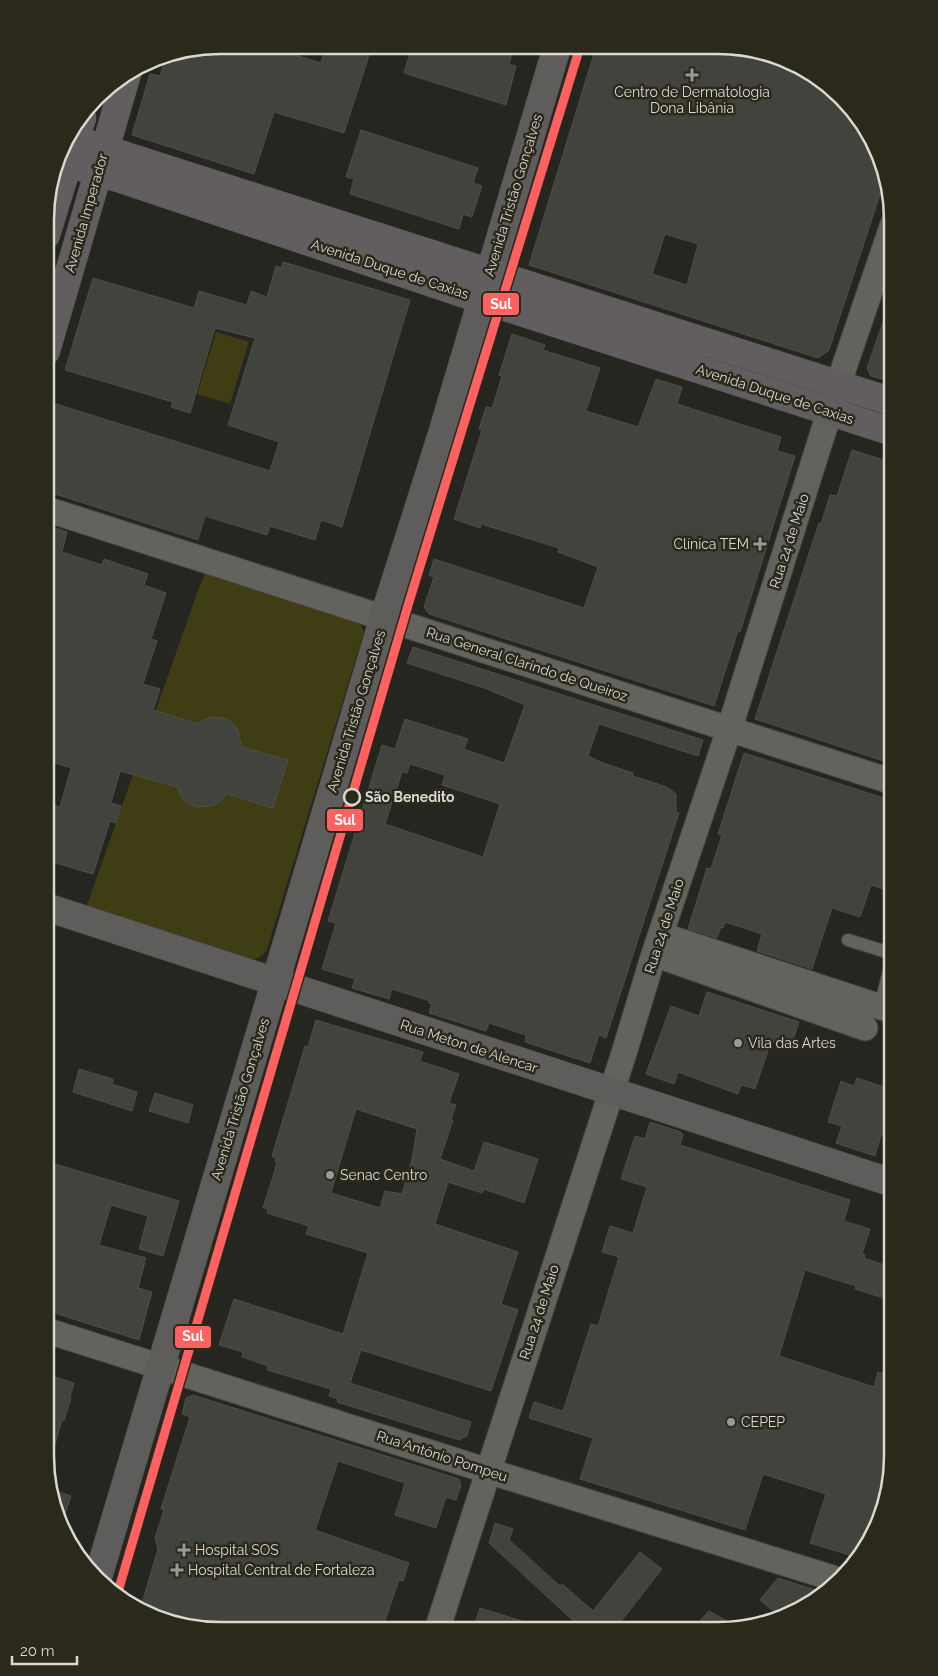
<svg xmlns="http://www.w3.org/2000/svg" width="938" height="1676" font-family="Raleway,sans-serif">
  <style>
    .green { fill: #3f3d14 }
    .building { fill: #43433d; stroke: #4e4e49; fill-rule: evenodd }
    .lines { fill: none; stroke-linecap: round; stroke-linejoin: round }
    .lane-casing { stroke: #43433d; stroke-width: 14 }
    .street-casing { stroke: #43433d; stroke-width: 27 }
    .secondary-casing { stroke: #43433d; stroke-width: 29 }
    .primary-casing { stroke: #43433d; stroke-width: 29 }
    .lane { stroke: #63635d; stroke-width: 12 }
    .street { stroke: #63635d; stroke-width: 25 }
    .secondary { stroke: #5f5d5c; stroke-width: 28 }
    .primary { stroke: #625e60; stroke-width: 28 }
    .metro-1-casing { stroke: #2a291c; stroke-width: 12 }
    .metro-1 { stroke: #ff6060; stroke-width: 9 }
    .poi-dot { fill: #9a9a92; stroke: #2a291c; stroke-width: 2 }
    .stop-dot { fill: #2a291c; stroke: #d9d9d0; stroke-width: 2.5 }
    .labels { text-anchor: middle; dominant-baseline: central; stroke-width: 5; stroke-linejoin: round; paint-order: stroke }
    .poi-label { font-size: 14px; fill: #d9d9d0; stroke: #2a291c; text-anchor: start }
    .street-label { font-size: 14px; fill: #d9d9d0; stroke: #2a291c }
    .stop-label { font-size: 14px; font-weight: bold; fill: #d9d9d0; stroke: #2a291c; text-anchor: start }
    .rim { fill: none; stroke: #d9d9d0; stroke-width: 2.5 }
    .line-badge { stroke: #2a291c; stroke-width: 2 }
    .badge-label { font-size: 14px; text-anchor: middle; font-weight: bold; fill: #fff }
  </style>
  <rect width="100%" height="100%" fill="#262620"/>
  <path class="green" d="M216 332 249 342 230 404 197 394Z
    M206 573 360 623 364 632 267 949C262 958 256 960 246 960L86 908 200 585Z"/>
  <path class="building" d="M220 45H262L321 63 326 46H372L344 133 274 112 254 174 132 135 150 74 160 76 166 56Z
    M412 46 489 47 512 54 509 64 516 66 506 105 404 73Z
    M596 47 752 48 833 88 884 163 886 176 829 350 818 358 529 265ZM665 234 698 244 687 285 652 274Z
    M361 130 478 168 473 183 482 186 472 217 463 214 459 229 350 194 354 179 346 177Z
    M283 262 410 300 342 527 321 520 315 540 270 526 267 535 205 516 198 540 46 491V424L53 403 270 471 279 442 228 425 255 338 215 328 190 413 171 407 173 402 65 370 93 278 194 308 199 291 247 305 251 291 267 297 276 266 281 268Z
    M890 302H893V382L871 376 867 368Z
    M512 334 545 345 543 350 600 368 586 411 638 427 656 379 682 387 677 404 781 437 777 451 795 456 746 613 740 632 738 631 714 706 429 614 424 607 434 577 429 575 434 559 584 608 598 567 558 552 559 548 481 524 480 528 454 519 482 430 479 429 486 407 492 408 502 376 499 375Z
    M852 450 893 463V764L755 719 819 523 821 524 830 495 837 496Z
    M46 525 67 532 62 552 102 565 104 559 148 574 144 585 166 593 151 639 157 641 143 684 160 689 153 710 198 724 203 720 213 717 223 718 231 722 237 728 242 747 288 760 273 808 227 794 221 801 213 806 197 807 189 804 183 799 177 787 120 771 111 803 121 806 116 823 110 821 93 874 46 860V803L60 807 71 768 46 760Z
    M413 647 703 740 698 756 599 724 588 756 603 763 633 773V776L667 787 676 794V812L679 813 606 1038 599 1035 590 1063 525 1042 526 1035 489 1023 486 1031 429 1013 432 1004 429 1003 430 1001 392 989 389 999 352 988 355 979 322 969 336 923 328 921 382 745 395 749 405 719 468 739 464 749 504 763 525 705 487 689 407 663ZM410 764 445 775 442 785 500 804 483 857 385 824 402 772 407 773Z
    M744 753 893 801V892L871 885 860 917 832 908 812 969 757 951 762 934 725 922 723 928 721 927 717 938 688 929 707 868 711 869 722 835 718 834Z
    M707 992 799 1022 790 1048 771 1042 755 1089 741 1085 738 1094 678 1072 674 1084 646 1074 671 1006 699 1016Z
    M316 1020 423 1052 420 1061 459 1074 449 1103 456 1105 451 1119 453 1120 440 1159 474 1171 484 1142 538 1159 524 1203 484 1189 482 1193 448 1182 435 1224 518 1252 501 1304 518 1310 491 1391 361 1350 350 1383 471 1422 467 1436 459 1440 337 1402 338 1399 329 1396 331 1389 267 1370 268 1366 242 1357 243 1352 219 1345 234 1299 343 1334 368 1253 306 1234 309 1226 267 1213 268 1209 263 1208 277 1163 275 1162 276 1158 272 1156 305 1046 308 1047ZM356 1109 417 1129 412 1159 402 1194 385 1191 380 1208 331 1193Z
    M79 1069 113 1079 112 1084 137 1092 132 1111 73 1092Z
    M857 1078 893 1090V1126L889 1138 881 1135 875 1156 836 1143 842 1126 828 1122 841 1081 854 1086Z
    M155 1093 193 1105 188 1123 149 1111Z
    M650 1122 681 1132 680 1133 683 1134 680 1145 850 1200 844 1221 870 1229 862 1254 865 1255 864 1258 893 1268V1301L855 1289 856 1286 805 1270 779 1356 874 1387 878 1372 893 1377V1468L880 1523 859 1558 810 1543 826 1494 763 1474 745 1530 580 1479 593 1438 529 1418 534 1402 563 1411 591 1324 598 1326 619 1257 602 1252 610 1226 633 1233 647 1187 621 1179 635 1136 645 1139Z
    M45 1161 179 1201 163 1256 139 1249 148 1216 111 1205 99 1245 146 1258 138 1288 152 1292 139 1340 45 1310Z
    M45 1374 74 1383 70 1397 71 1398 64 1421 62 1420 50 1462 46 1461 45 1456Z
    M193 1395 459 1479 461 1485 456 1500 446 1497 436 1528 395 1515 405 1483 338 1461 315 1530 409 1563 403 1581 399 1580 382 1630 197 1629 153 1618 140 1610 158 1549 155 1538 164 1510 161 1509 190 1417 182 1414 186 1398Z
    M50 1489 71 1496 62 1524 54 1513Z
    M495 1523 513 1529 509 1540 560 1586 562 1584 593 1611 640 1552 662 1569 615 1629 616 1631H577L580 1627 489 1543Z
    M778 1578 806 1587 825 1593 816 1601 781 1618 760 1600Z
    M480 1608 535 1625 534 1630H473Z
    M709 1611 739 1628 718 1631H690Z"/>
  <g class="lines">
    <defs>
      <path id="lane" d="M848 940 887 952 891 956 890 966 880 1008"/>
      <path id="street" d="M46 509 893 782
        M661 935 893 1011
        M654 954 865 1028
        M45 1330 488 1471 839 1580
        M437 1630 624 1053 654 954 729 730 838 385 893 224"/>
      <path id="secondary" d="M46 907 893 1183
        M98 1577 384 617 442 434 557 47"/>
      <path id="primary" d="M67 137 893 402
        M58 160 118 178 459 292 893 432
        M46 235 82 118
        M46 351 127 74"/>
    </defs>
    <use href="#lane" class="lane-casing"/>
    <use href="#street" class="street-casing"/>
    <use href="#secondary" class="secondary-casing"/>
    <use href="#primary" class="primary-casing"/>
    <use href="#lane" class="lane"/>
    <use href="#street" class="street"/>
    <use href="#secondary" class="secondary"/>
    <use href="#primary" class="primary"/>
    <defs>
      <path id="metro-1" d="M117 1595 409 602 580 47"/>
    </defs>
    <use href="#metro-1" class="metro-1-casing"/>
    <use href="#metro-1" class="metro-1"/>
  </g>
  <g class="poi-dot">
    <path d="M689.5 67.5h5v5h5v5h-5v5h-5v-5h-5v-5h5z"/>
    <path d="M757.5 536.5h5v5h5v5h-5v5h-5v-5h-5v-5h5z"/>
    <circle cx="738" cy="1043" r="5"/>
    <circle cx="330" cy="1175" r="5"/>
    <circle cx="731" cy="1422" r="5"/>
    <path d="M181.5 1542.5h5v5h5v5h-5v5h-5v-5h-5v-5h5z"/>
    <path d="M174.5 1562.5h5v5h5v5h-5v5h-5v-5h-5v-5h5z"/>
  </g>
  <circle class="stop-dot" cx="352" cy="797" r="8"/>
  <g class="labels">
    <g class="poi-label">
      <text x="692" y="92" text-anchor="middle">Centro de Dermatologia<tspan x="692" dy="16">Dona Libânia</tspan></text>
      <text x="749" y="544" text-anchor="end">Clínica TEM</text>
      <text x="748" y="1043">Vila das Artes</text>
      <text x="340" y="1175">Senac Centro</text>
      <text x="741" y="1422">CEPEP</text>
      <text x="195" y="1550">Hospital SOS</text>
      <text x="188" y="1570">Hospital Central de Fortaleza</text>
    </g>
    <g class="street-label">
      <text transform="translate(513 195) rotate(-73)">Avenida Tristão Gonçalves</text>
      <text transform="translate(86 213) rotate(-74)">Avenida Imperador</text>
      <text transform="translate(390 269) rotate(18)">Avenida Duque de Caxias</text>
      <text transform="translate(775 394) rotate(18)">Avenida Duque de Caxias</text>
      <text transform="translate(789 541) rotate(-72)">Rua 24 de Maio</text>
      <text transform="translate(527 664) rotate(18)">Rua General Clarindo de Queiroz</text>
      <text transform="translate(356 711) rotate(-73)">Avenida Tristão Gonçalves</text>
      <text transform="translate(664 926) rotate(-72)">Rua 24 de Maio</text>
      <text transform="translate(469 1046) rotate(18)">Rua Meton de Alencar</text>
      <text transform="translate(240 1099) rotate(-73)">Avenida Tristão Gonçalves</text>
      <text transform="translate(539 1312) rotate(-72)">Rua 24 de Maio</text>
      <text transform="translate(442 1456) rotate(18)">Rua Antônio Pompeu</text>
    </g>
    <g class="stop-label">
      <text x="365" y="797">São Benedito</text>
    </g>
  </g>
  <path d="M0 0H938V1676H0ZM220 54H718A166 166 0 0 1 884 220V1456A166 166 0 0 1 718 1622H220A166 166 0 0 1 54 1456V220A166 166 0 0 1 220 54Z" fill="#2a291c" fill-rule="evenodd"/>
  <path class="rim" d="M220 54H718A166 166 0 0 1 884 220V1456A166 166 0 0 1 718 1622H220A166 166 0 0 1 54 1456V220A166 166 0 0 1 220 54Z"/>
  <g class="line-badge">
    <rect x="482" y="292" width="38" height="24" rx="5" fill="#ff6060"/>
    <rect x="326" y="808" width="38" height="24" rx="5" fill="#ff6060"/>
    <rect x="174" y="1325" width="38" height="24" rx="5" fill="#ff6060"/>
  </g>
  <g class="badge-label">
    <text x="501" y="309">Sul</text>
    <text x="345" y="825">Sul</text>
    <text x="193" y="1341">Sul</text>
  </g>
  <path d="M12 1656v8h65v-8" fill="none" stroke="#d9d9d0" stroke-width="2.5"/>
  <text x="20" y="1656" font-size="15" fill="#d9d9d0" stroke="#2a291c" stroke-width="4" paint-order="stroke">20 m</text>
</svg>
